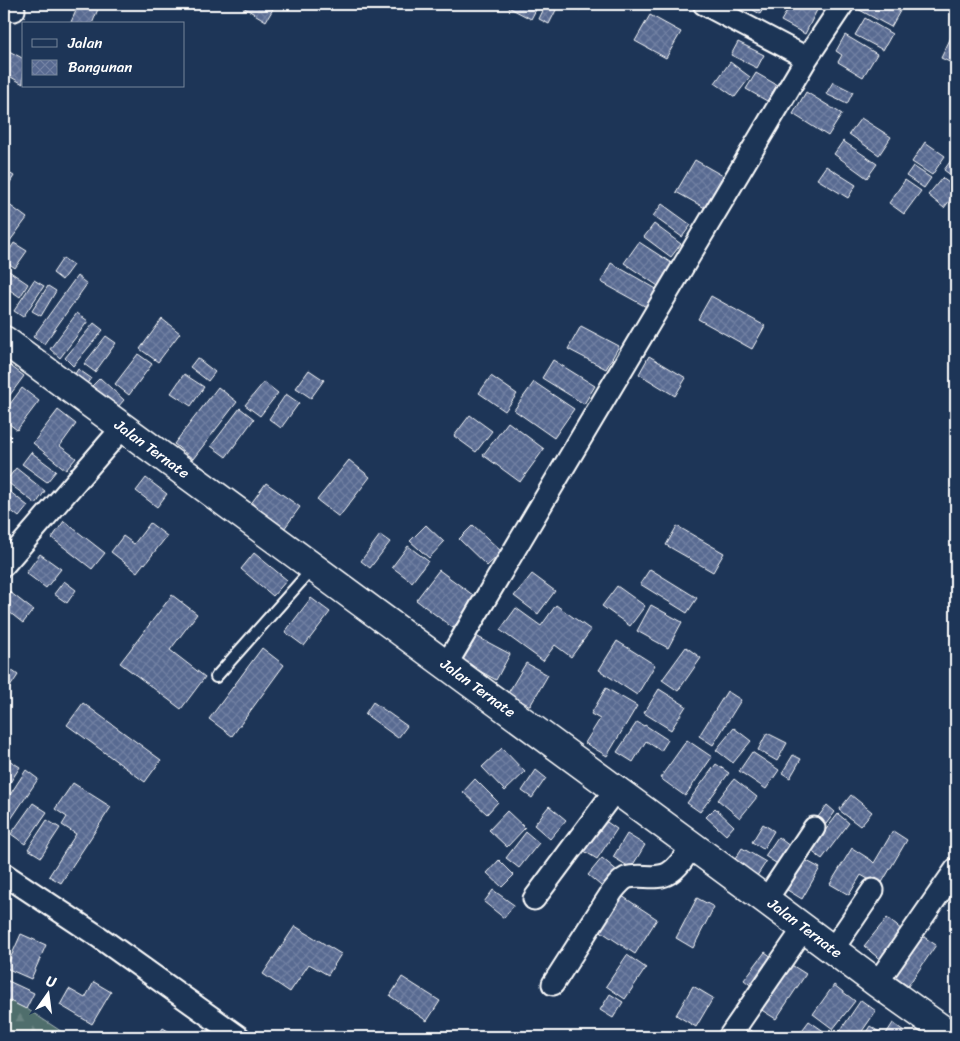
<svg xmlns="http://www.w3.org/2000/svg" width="960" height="1041" font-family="Sriracha,sans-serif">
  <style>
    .forest { fill: url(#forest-firs); stroke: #a8b6b6 }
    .building { fill: url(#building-cross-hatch); stroke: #fff }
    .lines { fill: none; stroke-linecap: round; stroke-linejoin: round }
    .lane-casing { stroke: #fff; stroke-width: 14 }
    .street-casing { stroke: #fff; stroke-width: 25 }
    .secondary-casing { stroke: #fff; stroke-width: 31 }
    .lane { stroke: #1d3557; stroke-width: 10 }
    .street { stroke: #1d3557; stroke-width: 21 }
    .secondary { stroke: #1d3557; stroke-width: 28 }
    .labels { text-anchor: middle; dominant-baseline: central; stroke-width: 4; stroke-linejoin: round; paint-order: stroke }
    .street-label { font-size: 15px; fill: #fff; stroke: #1d3557 }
  </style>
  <defs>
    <pattern id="forest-firs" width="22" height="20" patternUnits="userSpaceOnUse" patternTransform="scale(1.25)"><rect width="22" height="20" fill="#506e6c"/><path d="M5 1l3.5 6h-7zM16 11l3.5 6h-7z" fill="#6a8482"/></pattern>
    <pattern id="building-cross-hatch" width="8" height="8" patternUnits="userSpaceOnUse" patternTransform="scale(1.25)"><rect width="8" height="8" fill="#586a91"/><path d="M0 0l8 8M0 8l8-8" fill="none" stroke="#7180a2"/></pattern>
  </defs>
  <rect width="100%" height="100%" fill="#1d3557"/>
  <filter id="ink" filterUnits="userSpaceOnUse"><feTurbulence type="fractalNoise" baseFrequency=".02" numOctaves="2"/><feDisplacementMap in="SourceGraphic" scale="10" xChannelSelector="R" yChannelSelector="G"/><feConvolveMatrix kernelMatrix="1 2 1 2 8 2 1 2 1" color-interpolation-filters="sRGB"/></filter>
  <g filter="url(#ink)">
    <path class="forest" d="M4 994 70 1037H4Z"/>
    <path class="building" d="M79 4H100L92 24H76L71 22Z
      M238 4H264L273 9 266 21Z
      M510 4H539L531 19 508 7Z
      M546 4H559L549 24 539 19Z
      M566 4H583L580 10Z
      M743 4H766L760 14Z
      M791 4H820L805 34 781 21Z
      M858 4H886L900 11 891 27 856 8Z
      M650 15 681 32 666 58 635 41Z
      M865 18 892 34 883 50 855 35Z
      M956 27V65L941 58Z
      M845 35 877 54 863 77 838 62 842 55 836 51Z
      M738 42 764 55 757 68 731 55Z
      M9 51 24 59 23 84 4 73V61Z
      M730 62 750 77 735 97 715 83Z
      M756 73 777 85 767 101 746 89Z
      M833 82 853 92 847 104 826 94Z
      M806 92 842 114 828 136 793 114Z
      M861 118 891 137 879 155 849 134Z
      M843 141 877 164 867 178 834 154Z
      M925 142 945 156 932 175 912 162Z
      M952 159 956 163V179L944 170Z
      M695 160 723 176 705 208 676 192Z
      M826 166 856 185 848 198 817 179Z
      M913 166 931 178 924 188 906 176Z
      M4 170 14 176 4 192Z
      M942 178 956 188V192L944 208 928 195Z
      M905 180 921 191 904 214 889 203Z
      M8 204 27 218 4 249V209Z
      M662 204 691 225 682 237 653 216Z
      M654 224 681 244 671 257 644 237Z
      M639 242 676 266 661 288 624 263Z
      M14 243 27 251 15 268 4 260V258Z
      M63 258 73 265 62 280 53 273Z
      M611 263 660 291 650 309 601 282Z
      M6 269 28 284 20 297 4 286V272Z
      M77 276 87 284 44 344 33 337Z
      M34 280 44 286 23 317 14 311Z
      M48 286 56 291 41 316 32 311Z
      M711 296 765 326 752 349 698 319Z
      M77 313 88 321 60 358 50 349Z
      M162 319 180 333 158 362 140 349Z
      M94 323 103 330 73 366 65 358Z
      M581 326 619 346 606 369 568 349Z
      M106 336 116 343 95 372 84 364Z
      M138 354 152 364 129 395 115 384Z
      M649 356 686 378 675 396 639 374Z
      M197 358 215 372 208 381 190 367Z
      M553 360 595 386 584 404 542 378Z
      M4 361 24 376 4 403Z
      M78 369 91 378 83 389 71 380Z
      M309 370 324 380 311 398 296 388Z
      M184 374 204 387 191 406 171 393Z
      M491 376 517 394 505 411 479 393Z
      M100 378 124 400 111 415 86 392Z
      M264 382 278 393 260 416 245 405Z
      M534 382 574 409 554 438 514 410Z
      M218 387 237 402 193 459 174 444Z
      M22 388 39 401 17 430 4 420V412Z
      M286 394 299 403 281 428 269 419Z
      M240 408 254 419 226 457 211 446Z
      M58 410 76 424 60 446 76 458 66 470 33 443Z
      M470 415 492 431 476 452 454 436Z
      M508 422 544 449 520 482 483 455Z
      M4 431 11 436 4 445Z
      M31 452 56 471 47 482 22 464Z
      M349 460 370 477 339 517 317 500Z
      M16 468 45 491 36 504 6 481Z
      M146 478 167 494 157 507 136 491Z
      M266 483 300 507 284 529 250 505Z
      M4 487 28 506 19 517 4 505Z
      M64 521 105 553 92 569 52 538Z
      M150 523 167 536 145 564 144 563 137 572 111 552 123 536 134 544Z
      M426 525 444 542 429 558 410 541Z
      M473 525 502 552 487 566 459 539Z
      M677 526 724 553 713 572 666 545Z
      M380 535 390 542 370 568 361 561Z
      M408 546 428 561 412 582 392 567Z
      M254 553 287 580 273 596 241 569Z
      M40 554 61 569 46 588 26 573Z
      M650 569 697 598 687 613 640 584Z
      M439 570 477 598 453 628 416 600Z
      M532 574 555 591 538 614 514 596Z
      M64 581 76 590 67 603 54 594Z
      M617 586 645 606 630 626 602 606Z
      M6 589 33 610 23 623 4 608V591Z
      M172 595 197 614 170 650 205 677 181 709 120 663Z
      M311 598 330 612 304 646 285 632Z
      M556 605 591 630 571 657 555 645 543 661 500 630 516 608 541 626Z
      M651 605 682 622 668 648 637 631Z
      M476 636 510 654 496 680 462 661Z
      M617 641 655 665 637 695 599 670Z
      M686 647 701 658 678 691 662 680Z
      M262 648 284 665 232 736 209 719Z
      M526 663 548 675 530 706 508 693Z
      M4 665 18 675 4 696Z
      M606 688 637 706 607 756 585 743 600 719 591 714Z
      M659 689 686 706 671 730 644 713Z
      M727 691 741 700 713 745 699 736Z
      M373 702 407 726 398 738 365 714Z
      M83 703 161 760 145 782 67 725Z
      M637 722 644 726 645 725 668 740 661 751 646 741 633 762 617 752Z
      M734 728 751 741 733 763 716 750Z
      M767 733 787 743 777 761 758 750Z
      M687 740 712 757 685 796 660 778Z
      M502 748 525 772 505 791 482 767Z
      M752 752 779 770 766 789 739 771Z
      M793 755 801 759 790 778 782 773Z
      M4 757 20 767 4 792Z
      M716 764 729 773 700 812 687 803Z
      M26 770 38 779 7 825 4 823V804Z
      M536 770 546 778 532 798 522 791Z
      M475 779 498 802 487 814 463 792Z
      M734 779 757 797 740 818 718 800Z
      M73 783 111 807 61 883 49 876 76 834 62 825 67 817 55 809Z
      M851 795 872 812 860 826 839 810Z
      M33 803 47 812 25 844 11 834Z
      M827 805 835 812 823 828 815 821Z
      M549 806 566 820 550 839 534 825Z
      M715 808 734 826 726 835 706 817Z
      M507 811 525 828 507 847 489 830Z
      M838 814 849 823 822 859 810 850Z
      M601 818 617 829 597 859 581 849Z
      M47 820 60 828 41 857 28 849Z
      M763 824 774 831 763 849 752 842Z
      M893 831 907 840 880 886 861 875 849 895 830 884 852 848 871 860 874 863Z
      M526 832 539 843 519 868 506 858Z
      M627 834 645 845 631 868 613 857Z
      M778 837 791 847 779 865 765 856Z
      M742 848 766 862 755 879 732 864Z
      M602 858 620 873 606 890 588 875Z
      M801 858 820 868 802 899 784 888Z
      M499 860 514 875 502 887 487 873Z
      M493 890 514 905 504 918 484 902Z
      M622 896 657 919 635 954 599 930Z
      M697 898 714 907 693 948 676 938Z
      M887 918 907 934 883 962 864 946Z
      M295 926 341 954 328 975 309 964 290 992 263 974Z
      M918 933 936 945 908 986 890 974Z
      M21 934 46 945 31 979 6 968Z
      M765 952 780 963 758 991 744 980Z
      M627 955 646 968 625 999 606 986Z
      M790 964 806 974 776 1019 760 1009Z
      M402 977 440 1001 427 1021 390 996Z
      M4 979 34 993 26 1009 4 998Z
      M94 982 111 992 92 1024 60 1005 69 989 85 998Z
      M834 985 855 1001 833 1029 813 1014Z
      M693 986 713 998 696 1027 676 1015Z
      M610 994 623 1002 613 1018 600 1010Z
      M861 1000 876 1011 858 1037H836Z
      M809 1021 828 1034 826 1037H797Z
      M893 1023 904 1031 900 1037H884Z
      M870 1026 882 1034 880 1037H863Z
      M746 1027 759 1037H737Z
      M163 1028 178 1037H157Z"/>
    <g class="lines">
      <defs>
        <path id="lane" d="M216 677 313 568"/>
        <path id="street" d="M4 4 14 10
          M704 4 807 58
          M4 565 123 427
          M446 665 807 58 843 4
          M4 874 99 937 239 1037
          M534 899 616 789
          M766 900 814 828
          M833 949 873 890
          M877 983 956 869
          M553 984 612 892C616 887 620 881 626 878 640 873 656 881 669 873 679 867 686 855 692 846
          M729 1037 804 928"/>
        <path id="secondary" d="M4 340 766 900 877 983 953 1037"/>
      </defs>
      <use href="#lane" class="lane-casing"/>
      <use href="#street" class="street-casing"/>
      <use href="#secondary" class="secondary-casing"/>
      <use href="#lane" class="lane"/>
      <use href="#street" class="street"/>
      <use href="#secondary" class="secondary"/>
    </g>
  </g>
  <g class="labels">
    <g class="street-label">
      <text transform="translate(152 449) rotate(36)">Jalan Ternate</text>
      <text transform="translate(478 688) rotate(36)">Jalan Ternate</text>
      <text transform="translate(805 928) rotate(37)">Jalan Ternate</text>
    </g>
  </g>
  <rect width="960" height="1041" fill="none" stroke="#1d3557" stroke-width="20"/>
  <rect x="10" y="10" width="940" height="1021" fill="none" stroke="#fff" stroke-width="2" filter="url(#ink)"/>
  <rect x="22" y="22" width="162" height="65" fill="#1d3557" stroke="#77869a"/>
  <rect x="32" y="39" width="25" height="8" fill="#1d3557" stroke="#77869a"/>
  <text x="68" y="48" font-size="15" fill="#ffffff">Jalan</text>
  <rect x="32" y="60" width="25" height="15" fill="url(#building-cross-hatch)" stroke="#77869a"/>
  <text x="68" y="72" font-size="15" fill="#ffffff">Bangunan</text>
  <g transform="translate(48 994) rotate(14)" stroke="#1d3557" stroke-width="4" paint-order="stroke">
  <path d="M0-4L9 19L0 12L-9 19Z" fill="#ffffff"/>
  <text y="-8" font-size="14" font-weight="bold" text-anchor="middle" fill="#ffffff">U</text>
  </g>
</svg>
